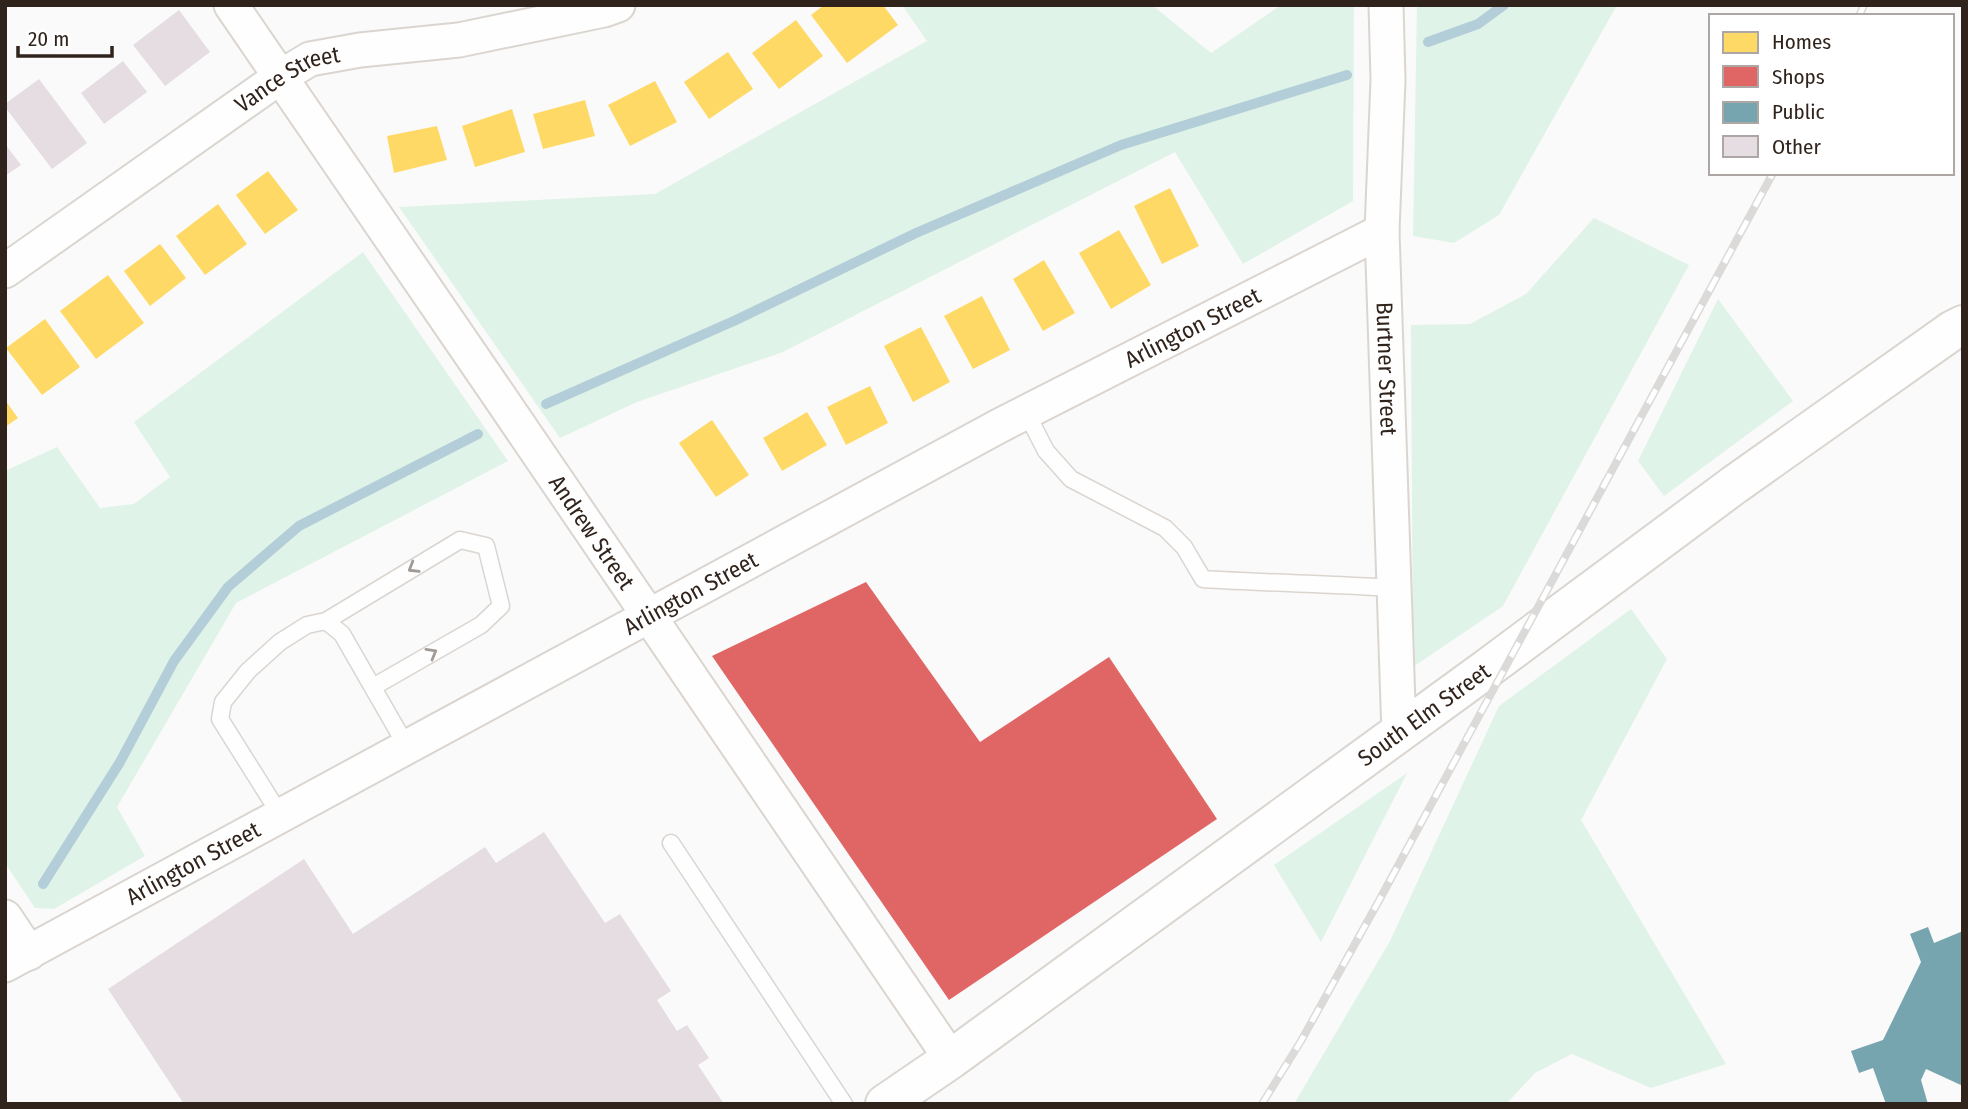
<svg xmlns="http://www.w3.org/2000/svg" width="1968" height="1109" font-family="'Fira Sans Condensed',sans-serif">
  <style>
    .green { fill: #e0f3e8 }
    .homes { fill: #ffd966 }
    .shops { fill: #e06666 }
    .public { fill: #76a5af }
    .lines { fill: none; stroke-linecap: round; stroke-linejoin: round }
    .stream { stroke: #b3ced8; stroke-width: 10 }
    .building { fill: #e5dde1 }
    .service-casing { stroke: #dbd5d0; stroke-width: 19 }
    .minor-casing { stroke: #dbd5d0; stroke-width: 37 }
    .tertiary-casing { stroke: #dbd5d0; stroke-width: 42 }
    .service { stroke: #fefefe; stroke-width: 16 }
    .minor { stroke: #fefefe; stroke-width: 33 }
    .tertiary { stroke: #fefefe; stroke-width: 38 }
    .rail-casing { stroke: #dbdad9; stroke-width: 8 }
    .rail { stroke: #fff; stroke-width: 5; stroke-dasharray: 16; stroke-linecap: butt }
    .oneway { stroke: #a19b98 }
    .labels { text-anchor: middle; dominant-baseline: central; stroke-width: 7; stroke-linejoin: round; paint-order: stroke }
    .street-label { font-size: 23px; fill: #30231c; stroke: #fff }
  </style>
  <rect width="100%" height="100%" fill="#fafafa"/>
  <path class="green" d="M902 5H1152L1211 53 1281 5H1354L1353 201 1243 264 1175 152 783 352 637 402 560 438 399 207 655 194 927 41Z
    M1417 5H1617L1499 215 1454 243 1413 236Z
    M1594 218 1689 265 1503 606 1413 667 1411 325 1470 324 1526 294Z
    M363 252 508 461 236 603 117 807 145 856 54 909 35 908 5 863V471L57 447 100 508 134 504 170 477 134 422Z
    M1718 299 1793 401 1664 496 1638 461Z
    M1631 609 1667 659 1581 820 1726 1064 1651 1088 1572 1054 1535 1073 1506 1104H1294L1390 941 1499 706Z
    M1407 773 1321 942 1274 865Z"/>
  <path class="homes" d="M824 5H883L898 25 847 63 811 15Z
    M796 20 823 56 779 89 752 53Z
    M728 52 753 89 709 119 684 82Z
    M655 81 677 122 630 146 608 105Z
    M585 100 595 136 543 149 533 114Z
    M512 109 525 152 475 167 462 126Z
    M437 126 447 160 394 173 387 136Z
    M268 171 298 210 265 234 236 195Z
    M1170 188 1199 246 1162 264 1134 206Z
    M218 204 247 244 205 275 176 236Z
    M1119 230 1151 285 1111 309 1079 253Z
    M160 244 186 278 150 306 124 271Z
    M1044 260 1075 313 1043 331 1013 279Z
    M108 275 144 323 96 359 60 311Z
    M982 296 1010 350 973 369 944 316Z
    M45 319 80 367 42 395 6 348Z
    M921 327 950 382 913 402 884 346Z
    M870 386 888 423 846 445 827 407Z
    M5 400 18 418 5 427Z
    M807 412 827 445 782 471 763 438Z
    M712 420 749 475 716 497 679 443Z"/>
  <path class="shops" d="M866 582 980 742 1109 657 1217 819 949 1000 712 656Z"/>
  <path class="public" d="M1928 927 1934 943 1963 931V1086L1926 1069 1921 1080 1928 1104H1886L1873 1068 1859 1073 1851 1051 1883 1040 1921 962 1910 934Z"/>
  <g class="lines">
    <path class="stream" d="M1428 42 1478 24 1504 5
      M546 404 736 320 916 233 1121 145 1347 75
      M43 884 120 762 174 661 228 587 299 526 478 434"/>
  </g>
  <path class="building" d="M179 10 210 52 165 86 133 45Z
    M123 61 147 92 104 124 81 93Z
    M39 79 87 143 52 169 5 107V104Z
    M5 144 21 165 5 176Z
    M544 832 605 923 620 914 671 991 657 1000 677 1031 687 1025 709 1058 698 1065 724 1104H184L108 989 304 859 353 934 485 847 496 863Z"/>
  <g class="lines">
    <defs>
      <path id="service" d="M1026 412 1046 451 1071 479 1165 528 1184 547 1203 579C1267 583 1330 584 1394 588
        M326 621 460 540 486 546 501 606 481 625 373 687
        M281 816 220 719 223 702 248 671 280 642 307 625 326 621 342 634 407 747
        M671 843 844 1104"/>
      <g id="minor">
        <path id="s1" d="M231 5C473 355 710 708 951 1059"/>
        <path id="s2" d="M1386 5 1388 80 1382 231 1399 734"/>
        <path id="s3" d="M5 271 280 77 310 59 360 50 459 40 604 10 618 5"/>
        <path d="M5 917 29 953"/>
        <path id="s4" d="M5 965 999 426 1382 231"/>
      </g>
      <g id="tertiary">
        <path id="s5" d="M885 1104 951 1059 1485 670 1734 485 1953 330 1963 325"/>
      </g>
    </defs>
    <use href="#service" class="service-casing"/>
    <use href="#minor" class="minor-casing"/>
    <use href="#tertiary" class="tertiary-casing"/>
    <use href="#service" class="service"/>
    <use href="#minor" class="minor"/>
    <use href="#tertiary" class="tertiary"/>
    <defs>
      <path id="rail" d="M1859 16 1864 5
        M1262 1104 1301 1041 1381 897 1773 173"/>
    </defs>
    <use href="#rail" class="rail-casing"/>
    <use href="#rail" class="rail"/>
  </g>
  <defs><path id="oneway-chevron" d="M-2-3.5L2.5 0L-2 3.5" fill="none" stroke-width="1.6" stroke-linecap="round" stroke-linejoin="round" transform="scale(1.75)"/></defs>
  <g class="oneway">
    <use href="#oneway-chevron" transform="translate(413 568) rotate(149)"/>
    <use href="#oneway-chevron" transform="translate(432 653) rotate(-30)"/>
  </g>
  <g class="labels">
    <g class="street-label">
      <text stroke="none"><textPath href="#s3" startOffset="343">Vance Street</textPath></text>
      <text stroke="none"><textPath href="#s4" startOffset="1348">Arlington Street</textPath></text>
      <text stroke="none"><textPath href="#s2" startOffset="364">Burtner Street</textPath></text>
      <text stroke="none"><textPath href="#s1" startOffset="639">Andrew Street</textPath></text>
      <text stroke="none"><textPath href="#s4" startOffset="780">Arlington Street</textPath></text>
      <text stroke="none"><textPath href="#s5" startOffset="665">South Elm Street</textPath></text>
      <text stroke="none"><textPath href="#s4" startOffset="214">Arlington Street</textPath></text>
    </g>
  </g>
  <rect width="1968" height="1109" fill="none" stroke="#30231c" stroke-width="14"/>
  <rect x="1709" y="14" width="245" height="161" fill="#ffffff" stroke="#aca7a4" stroke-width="2"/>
  <rect x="1723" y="32" width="35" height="21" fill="#ffd966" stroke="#aca7a4" stroke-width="2"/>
  <text x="1772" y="49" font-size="21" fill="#30231c">Homes</text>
  <rect x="1723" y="66" width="35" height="21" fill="#e06666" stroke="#aca7a4" stroke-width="2"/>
  <text x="1772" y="84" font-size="21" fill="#30231c">Shops</text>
  <rect x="1723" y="102" width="35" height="21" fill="#76a5af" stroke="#aca7a4" stroke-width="2"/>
  <text x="1772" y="119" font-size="21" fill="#30231c">Public</text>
  <rect x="1723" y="136" width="35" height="21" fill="#e5dde1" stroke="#aca7a4" stroke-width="2"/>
  <text x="1772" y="154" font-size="21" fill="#30231c">Other</text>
  <path d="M18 46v10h94v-10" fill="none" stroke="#30231c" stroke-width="3.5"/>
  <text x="28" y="46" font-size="21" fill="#30231c" stroke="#ffffff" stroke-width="5" paint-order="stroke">20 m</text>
</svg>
